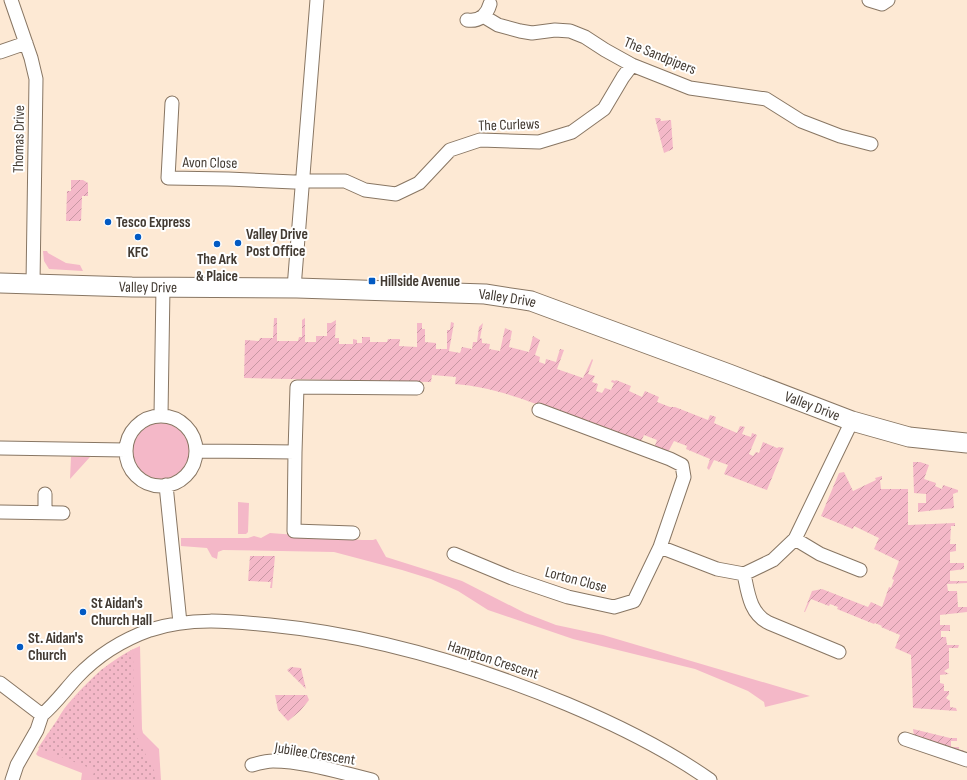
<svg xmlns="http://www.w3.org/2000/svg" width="967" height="780" font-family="'Sofia Sans Condensed',sans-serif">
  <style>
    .grass { fill: #f4b8c8 }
    .park { fill: url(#park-dots) }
    .garden { fill: url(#garden-furrows) }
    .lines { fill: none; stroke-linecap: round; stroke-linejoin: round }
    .street-casing { stroke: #887663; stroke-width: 15 }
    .secondary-casing { stroke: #887663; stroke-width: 21 }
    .street { stroke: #fff; stroke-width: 13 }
    .secondary { stroke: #fff; stroke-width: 19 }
    .poi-dot { fill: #025ac3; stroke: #fff; stroke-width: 1.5 }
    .labels { text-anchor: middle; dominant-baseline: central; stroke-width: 4; stroke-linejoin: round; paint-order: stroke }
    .street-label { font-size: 15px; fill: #423a32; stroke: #fff }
    .poi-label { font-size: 15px; font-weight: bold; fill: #423a32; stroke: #fff; text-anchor: start }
  </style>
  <defs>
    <pattern id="park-dots" width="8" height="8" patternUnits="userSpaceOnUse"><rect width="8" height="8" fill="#f4b8c8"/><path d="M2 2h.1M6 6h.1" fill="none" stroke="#c797a3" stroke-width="1.8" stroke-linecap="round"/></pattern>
    <pattern id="garden-furrows" width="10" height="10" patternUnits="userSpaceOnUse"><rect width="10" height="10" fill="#f4b8c8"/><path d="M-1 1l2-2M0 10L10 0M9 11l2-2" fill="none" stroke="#c797a3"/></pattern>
  </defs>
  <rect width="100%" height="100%" fill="#fde9d4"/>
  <path class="grass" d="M43 251H47L48 253 66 263 80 265 83 271 49 269 44 261Z
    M133 451a28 28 0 1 1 56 0a28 28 0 1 1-56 0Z
    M71 457H90L70 479Z
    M238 502 249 503 248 532 246 534H238Z
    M270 533 362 540H373L376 539 386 557 462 581 525 613 556 625 603 635 810 696 765 707 764 702 748 691 695 669 573 639 488 610 458 591 431 579 402 570 334 552 223 550 218 552 217 559 212 557 207 548 181 546V538H248L254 536 261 538Z
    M140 646 142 729 143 733 159 749 161 780H81L82 773 38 756 36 754 48 733H51C55 725 59 716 64 709 84 684 111 658 140 646Z"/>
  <path class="park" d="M133 649 134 732 159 780H91L95 770 38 748 64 710 92 679 101 670Z"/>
  <path class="garden" d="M655 118H660L661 121 671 120 673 149 664 153Z
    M71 180H83L88 183V196H82V198L81 221H66L67 191H71Z
    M274 318H277V341H298L299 337H302V320L305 318V342H316V336H327V323H331L336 320 335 338H339V344H353V339L357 340V343H362V337H370V342H387L388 339H400L399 346 417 347V323H422V329H425V342L436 343V349H447V330H450L451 322 454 323 449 351 460 353 462 347 472 349 473 342H477L479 327 483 323 480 338 482 339V343L490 344 489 349 500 351 505 328 512 331 509 347 529 352 533 336 540 340 535 355 540 357 539 362 545 364 546 359 556 362 560 349 564 350 557 369 583 378 592 359 593 360 588 374 595 376 592 382 598 384 596 391 602 393 605 388 611 390 614 383 611 382 612 380 615 381 616 380 631 386 629 391 642 397 645 391 659 397 657 402 670 407H675L708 420 710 415 716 417 714 423 737 433 740 426 745 427 742 434 751 437 752 433 757 435 749 454 753 456 756 452 759 453 763 442 777 448 779 447 784 448 767 490 724 474 728 465 714 460 709 470 707 468 710 459 686 449 687 446 674 441 667 454 654 448 657 440 644 435 640 444C615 434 590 424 565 415 529 401 494 387 455 384L456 377 432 375 431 382 244 378 245 340 259 341 260 338H273Z
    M913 462H920L929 465 924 479 936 483 935 486 942 489 943 485 958 490V492L953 494 954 508 918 512V503H926V494L914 493Z
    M844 472 853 491 876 480 875 478 882 476V480H880L881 489H908V525L955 523V526H951L950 544H956V551L950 552V563H964V569L950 571V581H967V583L947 584 948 591H957L958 607H967V612L940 615V625H950V631H941V637H946L947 645H959L958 648H949V668L944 671 949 674 940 675V683L944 684V691H949V694L946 698 950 701V707L956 708 957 711 913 708 911 655 895 648 900 635 881 627 882 626 875 623 874 624 837 609 838 607 830 604 829 606 811 599 805 612H804L812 591 822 589 868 607 871 602 882 607 889 587 891 588 894 580 892 579 899 561 874 549 879 538 854 526 853 529 821 516 839 473Z
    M250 556H275L272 588H270L271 582 248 581Z
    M291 667 301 668 306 689 287 670Z
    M275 695H307L309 700 300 711 288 721 278 710Z
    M913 729 950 738H957V741H951V747H959V750H963L964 754 914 736Z"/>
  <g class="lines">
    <defs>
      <path id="street" d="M11 0 31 58 36 79 33 283
        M869 0 882 4 888 0
        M483 16 498 25 520 31 532 33 555 30 570 31 585 37 605 50 632 65 690 88 766 99 801 121 840 136 871 144
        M467 20C479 22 487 15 490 4
        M0 52 26 43
        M172 103 168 178 228 179 294 182 303 181H345L365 190 396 194 419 183 450 150 480 140 539 142 572 132 604 109 623 77 632 65
        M294 288 317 0
        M539 410 670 459 682 465 684 477 660 547
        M161 415 163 287
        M126 451a35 35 0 1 1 70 0a35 35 0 1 1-70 0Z
        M0 448 125 450
        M197 451 295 452 294 531 353 533
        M295 452 297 387 417 388
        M166 485 180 623
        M0 512 63 513
        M45 513V494
        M795 539 820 554 860 570
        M454 554 512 578 568 597 614 607 634 601 660 547 717 569 744 574C748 593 750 614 769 623L839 652
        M744 574 773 560 795 539 852 421
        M0 683 42 715
        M42 715C55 704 65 690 77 677 97 656 122 640 150 630 190 617 230 621 270 625 372 635 473 665 567 704 617 725 666 749 710 780
        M905 739 967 760
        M252 765C259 763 266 761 273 761 305 761 342 773 372 780
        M12 780 17 765 37 730 42 715"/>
      <g id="secondary">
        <path id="s1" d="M0 283 132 287 297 288 485 294 531 301 729 374 852 421 909 437 967 443"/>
      </g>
    </defs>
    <use href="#street" class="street-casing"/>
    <use href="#secondary" class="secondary-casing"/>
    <use href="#street" class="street"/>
    <use href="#secondary" class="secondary"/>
  </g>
  <g class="poi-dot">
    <circle cx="108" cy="222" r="4"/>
    <circle cx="138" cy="237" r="4"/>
    <circle cx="238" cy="243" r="4"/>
    <circle cx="217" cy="244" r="4"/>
    <rect x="368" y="277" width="8" height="8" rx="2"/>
    <circle cx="83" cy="612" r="4"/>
    <circle cx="20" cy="647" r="4"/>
  </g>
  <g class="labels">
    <g class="street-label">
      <text transform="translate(660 56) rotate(22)">The Sandpipers</text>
      <text transform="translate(509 125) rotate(-2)">The Curlews</text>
      <text transform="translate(19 139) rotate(-89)">Thomas Drive</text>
      <text transform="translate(210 163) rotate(1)">Avon Close</text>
      <text stroke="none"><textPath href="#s1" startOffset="148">Valley Drive</textPath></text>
      <text stroke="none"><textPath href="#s1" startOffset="508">Valley Drive</textPath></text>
      <text stroke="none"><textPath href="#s1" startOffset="832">Valley Drive</textPath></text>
      <text transform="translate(576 580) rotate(15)">Lorton Close</text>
      <text transform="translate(493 660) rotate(18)">Hampton Crescent</text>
      <text transform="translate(315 754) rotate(9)">Jubilee Crescent</text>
    </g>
    <g class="poi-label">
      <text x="116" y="222">Tesco Express</text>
      <text x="246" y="234">Valley Drive<tspan x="246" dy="17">Post Office</tspan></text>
      <text x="138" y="252" text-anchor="middle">KFC</text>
      <text x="217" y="259" text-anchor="middle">The Ark<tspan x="217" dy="17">&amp; Plaice</tspan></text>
      <text x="380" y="281">Hillside Avenue</text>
      <text x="91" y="603">St Aidan's<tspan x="91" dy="17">Church Hall</tspan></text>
      <text x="28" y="638">St. Aidan's<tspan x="28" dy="17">Church</tspan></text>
    </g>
  </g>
</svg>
